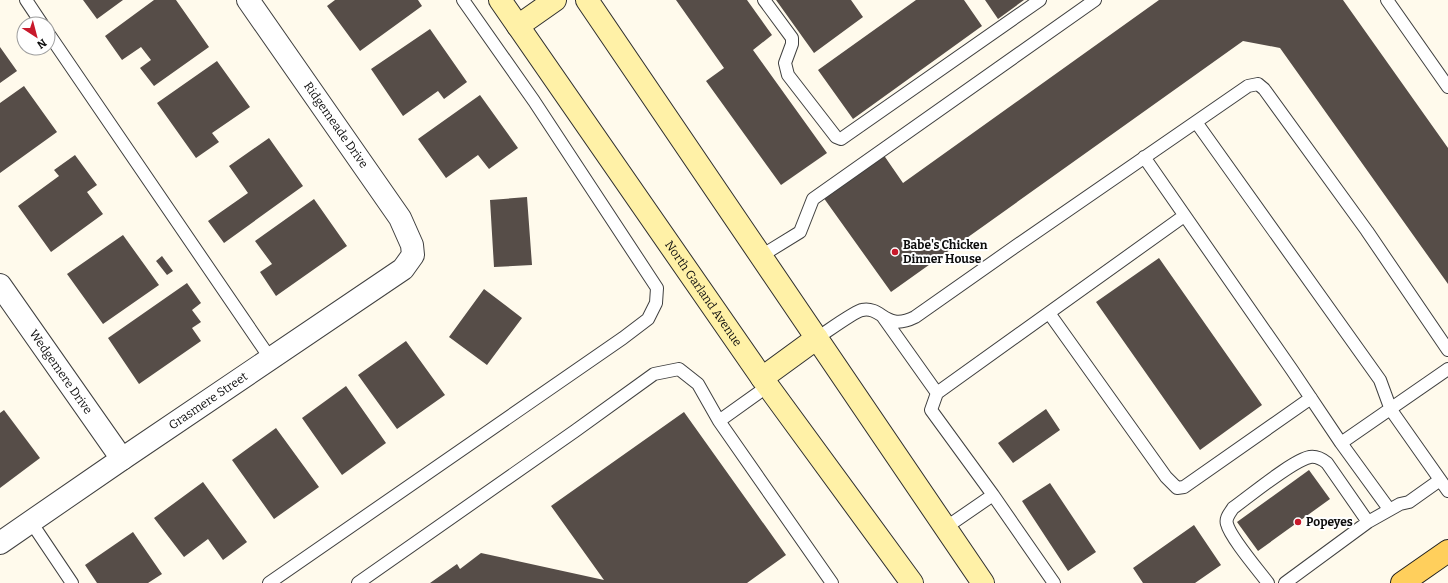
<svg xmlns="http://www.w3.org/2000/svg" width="1448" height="583" font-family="Bitter,serif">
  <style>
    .building { fill: #564d48 }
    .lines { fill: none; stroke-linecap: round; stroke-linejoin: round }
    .lane-casing { stroke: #404040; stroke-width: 14 }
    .street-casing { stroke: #404040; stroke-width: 24 }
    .secondary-casing { stroke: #2f2f2f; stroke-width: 24 }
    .primary-casing { stroke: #1e1e1e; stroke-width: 24 }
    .lane { stroke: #fff; stroke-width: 12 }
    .street { stroke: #fff; stroke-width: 22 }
    .secondary { stroke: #fff1a7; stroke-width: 22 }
    .primary { stroke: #ffcf5c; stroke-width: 22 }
    .poi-dot { fill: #c8192b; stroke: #fff; stroke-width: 1.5 }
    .labels { text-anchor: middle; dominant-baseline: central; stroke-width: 4; stroke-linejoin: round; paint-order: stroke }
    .street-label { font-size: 12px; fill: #0d0d0d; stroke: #fff }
    .poi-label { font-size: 12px; font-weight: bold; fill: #0d0d0d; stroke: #fff; text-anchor: start }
  </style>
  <rect width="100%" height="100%" fill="#fffaec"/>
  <path class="building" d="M83 0H123L97 19Z
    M154 0H176L209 47 154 86 140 68 151 60 141 47 122 60 105 36Z
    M335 0H418L422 6 360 51 327 6Z
    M676 0H747L772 35 753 50 827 153 781 185 706 81 724 68Z
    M776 0H851L863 17 814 53Z
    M916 0H964L982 26 853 119 818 70Z
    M985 0H1024L998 19Z
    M1159 0H1343L1448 148V284L1280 48 1243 41 891 292 823 197 883 154 903 183Z
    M430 29 467 82 444 99 438 91 403 116 371 69Z
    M0 47 17 71 0 83Z
    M217 61 250 107 212 133 219 142 196 158 157 103Z
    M24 86 57 132 0 173V103Z
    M480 95 518 148 489 169 478 155 446 178 418 139Z
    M269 138 303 186 224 243 208 221 248 193 229 166Z
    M75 155 97 185 87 192 103 214 51 252 18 206 59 176 54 170Z
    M527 197 532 265 494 267 490 200Z
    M314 199 347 246 276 296 260 272 272 264 255 241Z
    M123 235 159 285 103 324 67 274Z
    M162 256 173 271 167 275 156 261Z
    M1159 258 1262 405 1200 450 1096 302Z
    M187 283 201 303 192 310 201 322 192 328 201 341 139 384 108 338Z
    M484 289 522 318 487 365 449 337Z
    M406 341 445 395 397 429 358 375Z
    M346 386 386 443 342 475 302 418Z
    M1046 409 1060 430 1013 463 998 443Z
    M4 410 40 458 0 488V413Z
    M684 412 786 555 747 583H430L457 564 460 569 481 553 604 580 551 506Z
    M276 428 319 487 274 519 232 460Z
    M1309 470 1330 499 1258 551 1237 522Z
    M203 482 247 542 223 560 208 539 184 557 154 518Z
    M1050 483 1096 552 1068 571 1022 501Z
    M1194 525 1221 565 1195 583H1143L1133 568Z
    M133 532 162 574 148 583H97L85 565Z"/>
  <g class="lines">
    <defs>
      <path id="lane" d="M26 0 42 24
        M764 0 792 38V44L785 63 788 75 836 137 841 139 1040 0
        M1387 0 1448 87
        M48 33 270 358
        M1196 122 1380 380 1391 410 1448 491
        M1144 157 1292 370 1341 443 1389 509
        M761 256 800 232 813 199 1095 0
        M1049 313 1166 477 1177 488 1184 487 1311 398
        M883 317 937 393
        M817 338C825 333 855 311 862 310 883 306 885 332 915 317L1016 246 1248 86 1258 84 1264 89 1367 231 1448 350
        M768 386 719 421 832 583
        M1341 443 1448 369
        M993 495 1054 583
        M31 522 72 583
        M1368 522 1400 504 1409 502 1440 480
        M945 528 993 495 931 410 937 393 1184 216
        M269 583 623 338 648 319 656 303 657 288 534 101 463 0
        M358 583 575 431 654 374 679 369 698 384 719 421
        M1268 583C1259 571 1230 537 1227 524 1225 518 1230 513 1233 508 1250 496 1293 460 1310 457 1317 456 1322 459 1327 463L1368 522 1285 583"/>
      <g id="street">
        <path id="s1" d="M0 285 122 459"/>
        <path id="s2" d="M0 543 122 459 403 269 413 255 412 245 400 218 248 0"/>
      </g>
      <g id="secondary">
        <path id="s3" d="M500 0 762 378 912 583"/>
        <path d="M587 0 983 583"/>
        <path d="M518 26 555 0"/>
        <path d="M762 378 817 338"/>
      </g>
      <path id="primary" d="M1402 583 1448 551"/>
    </defs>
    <use href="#lane" class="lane-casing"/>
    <use href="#street" class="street-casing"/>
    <use href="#secondary" class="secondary-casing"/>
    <use href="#primary" class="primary-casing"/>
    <use href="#lane" class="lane"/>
    <use href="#street" class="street"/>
    <use href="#secondary" class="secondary"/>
    <use href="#primary" class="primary"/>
  </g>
  <g class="poi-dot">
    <circle cx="895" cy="252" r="4"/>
    <circle cx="1298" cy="522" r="4"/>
  </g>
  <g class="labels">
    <g class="street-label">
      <text transform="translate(336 125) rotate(55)">Ridgemeade Drive</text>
      <text stroke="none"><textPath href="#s3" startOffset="357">North Garland Avenue</textPath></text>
      <text stroke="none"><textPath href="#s1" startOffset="106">Wedgemere Drive</textPath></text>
      <text stroke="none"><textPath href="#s2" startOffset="252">Grasmere Street</textPath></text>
    </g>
    <g class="poi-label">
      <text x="903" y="245">Babe's Chicken<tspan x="903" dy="14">Dinner House</tspan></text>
      <text x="1306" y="522">Popeyes</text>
    </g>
  </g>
  <g transform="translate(36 36) rotate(144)"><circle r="19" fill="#ffffff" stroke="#9e9e9e"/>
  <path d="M0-3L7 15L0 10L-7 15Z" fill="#c8192b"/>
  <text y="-6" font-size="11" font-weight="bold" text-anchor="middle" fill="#0d0d0d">N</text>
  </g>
</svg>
